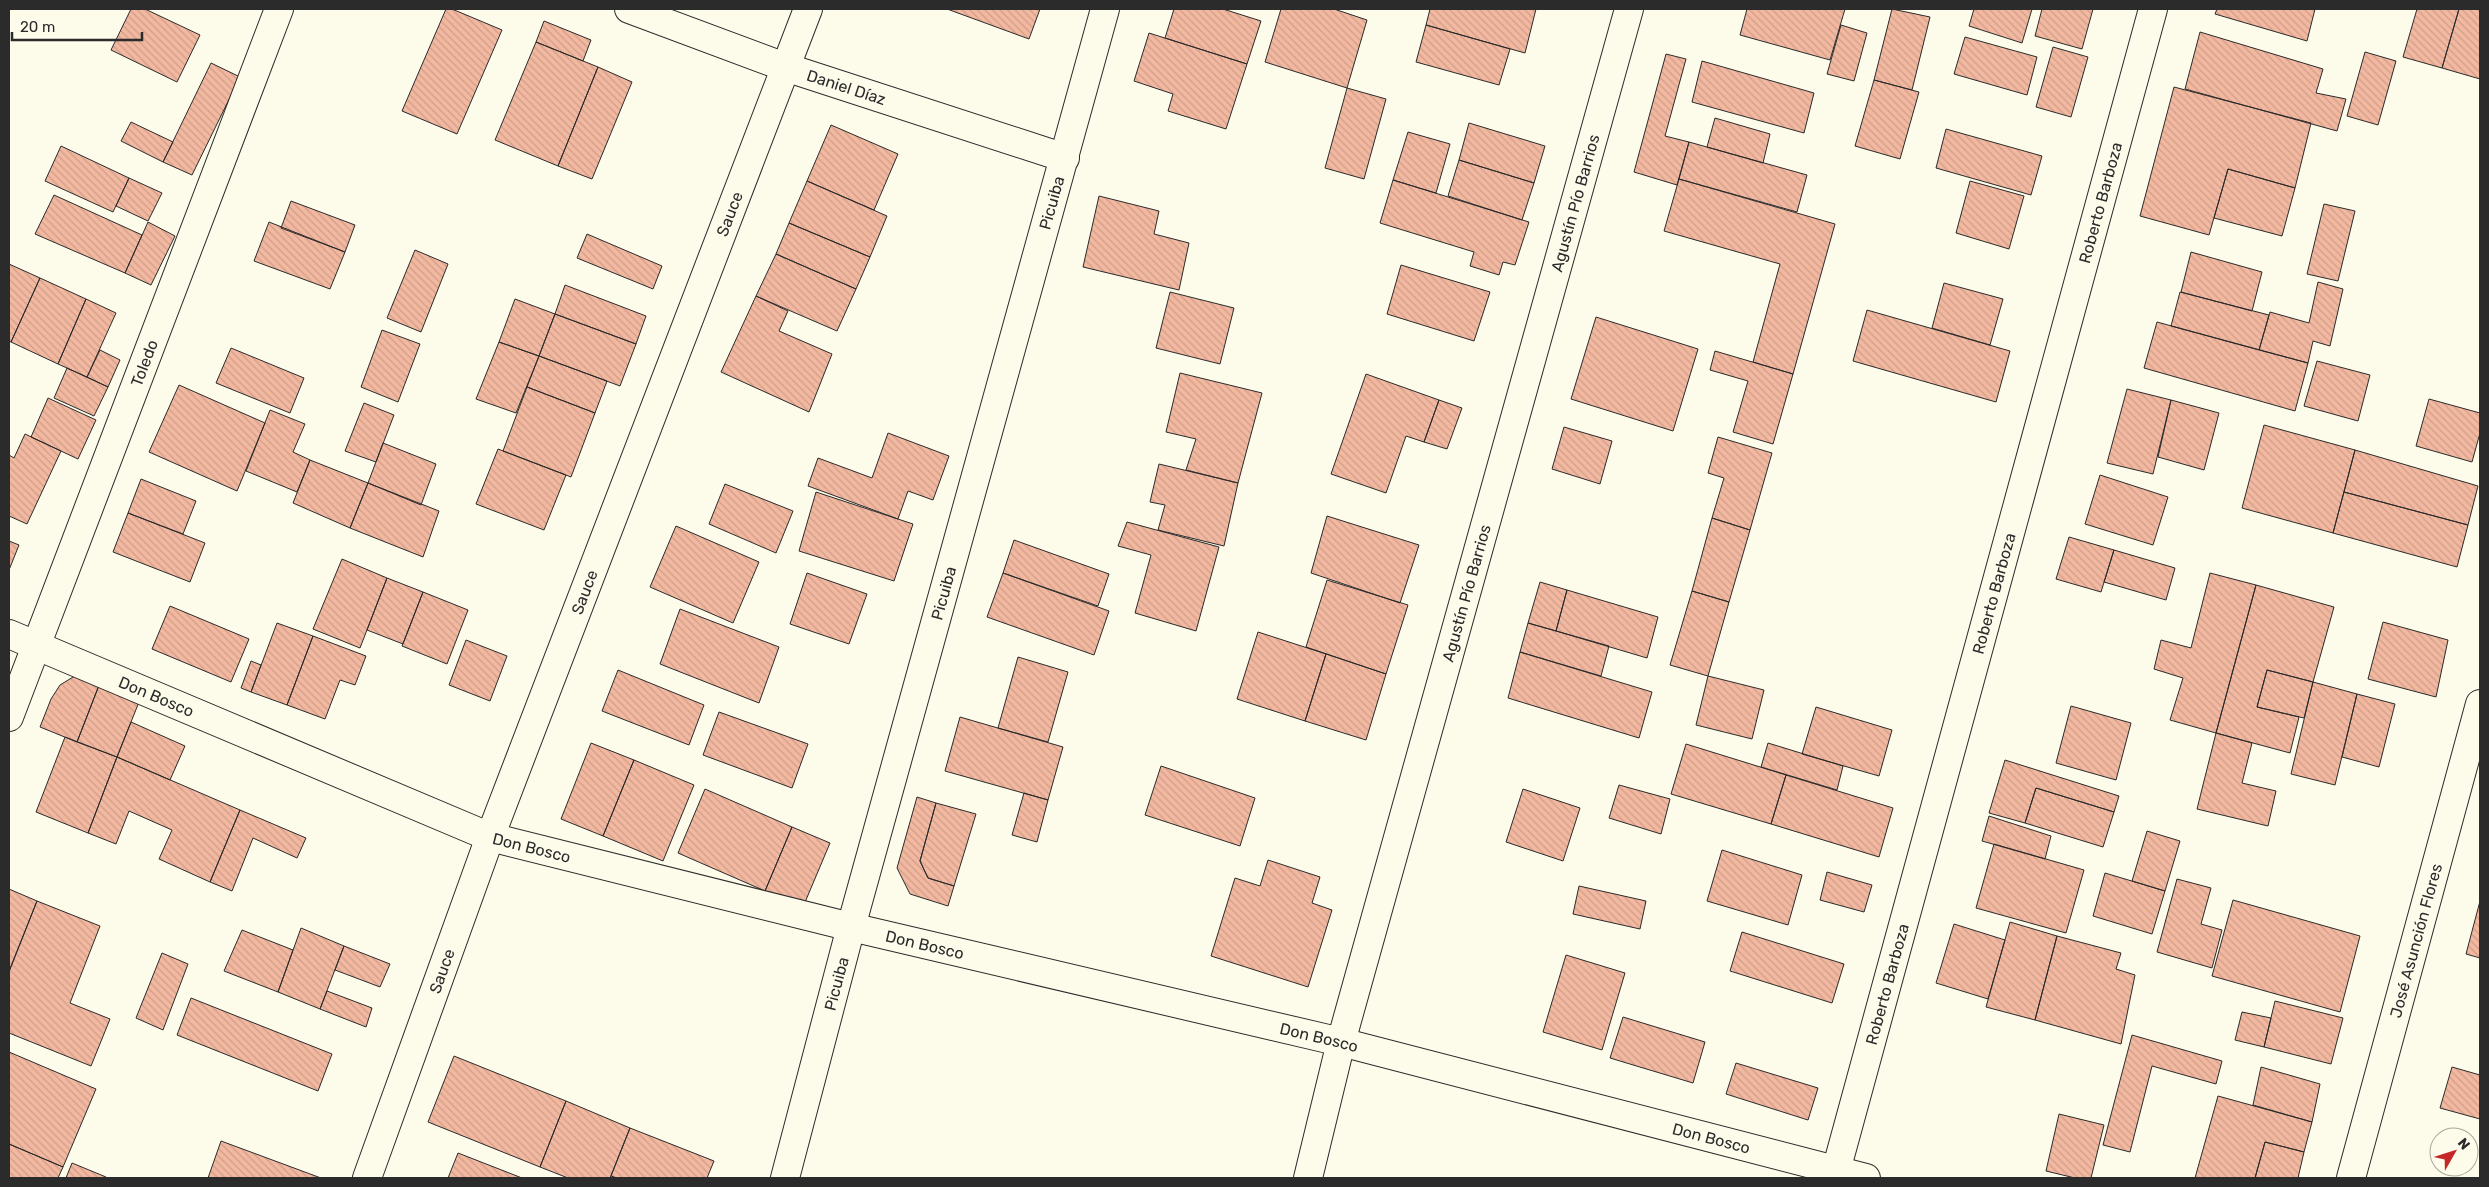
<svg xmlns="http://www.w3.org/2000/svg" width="2489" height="1187" font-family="Rubik,sans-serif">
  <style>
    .building { fill: url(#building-back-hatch); stroke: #2b2b2b }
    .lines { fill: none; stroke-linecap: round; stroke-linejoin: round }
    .minor-casing { stroke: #2b2b2b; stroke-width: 30 }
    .minor { stroke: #fdfbea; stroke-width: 28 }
    .labels { text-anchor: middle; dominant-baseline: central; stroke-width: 4; stroke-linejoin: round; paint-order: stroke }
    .street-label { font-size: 16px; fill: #2b2b2b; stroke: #fdfbea }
  </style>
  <defs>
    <pattern id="building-back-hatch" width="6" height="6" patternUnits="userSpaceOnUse" patternTransform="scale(1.25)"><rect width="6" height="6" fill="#f2b8a0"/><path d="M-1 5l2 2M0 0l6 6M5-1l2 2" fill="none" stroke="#d09e8a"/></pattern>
  </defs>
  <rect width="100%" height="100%" fill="#fdfbea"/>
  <path class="building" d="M131 9H145L200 35 177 82 111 50Z
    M446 9H452L502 30 457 134 402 111Z
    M947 9H1040L1029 39Z
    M1174 9H1223L1261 21 1247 64 1165 38Z
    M1281 9H1334L1367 20 1347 88 1265 62Z
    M1430 9H1536L1525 53 1426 25Z
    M1747 9H1845L1830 60 1740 35Z
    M1892 9 1930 17 1912 90 1874 80Z
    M1974 9H2032L2022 43 1969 26Z
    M2042 9H2093L2082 49 2035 36Z
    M2217 9H2315L2307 41 2215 14Z
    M2417 9H2459L2442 68 2403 57Z
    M2459 9H2480V79L2442 68Z
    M544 21 591 40 583 61 536 42Z
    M1426 25 1510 49 1499 85 1416 62Z
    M1841 25 1867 33 1854 81 1827 74Z
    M2200 32 2323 69 2316 93 2346 99 2337 131 2185 89Z
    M1149 33 1247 64 1226 129 1168 111 1173 94 1134 81Z
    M1965 37 2037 57 2027 95 1954 74Z
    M536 42 598 67 558 166 495 140Z
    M2053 47 2088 57 2071 117 2036 107Z
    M2365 52 2396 61 2378 125 2347 116Z
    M1666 54 1686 59 1665 136 1689 142 1677 185 1634 172Z
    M1702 61 1814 93 1804 133 1692 102Z
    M211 63 240 77 192 175 163 162Z
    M598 67 632 82 592 179 558 166Z
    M1874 80 1919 92 1900 159 1855 146Z
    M2174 87 2311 123 2295 188 2228 169 2209 235 2140 216Z
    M1347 88 1386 99 1364 179 1325 168Z
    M1715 118 1770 134 1763 163 1707 147Z
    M131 122 173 142 163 162 121 141Z
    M1469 123 1545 146 1534 183 1459 160Z
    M831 125 898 154 874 210 807 181Z
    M1946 129 2042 156 2031 195 1936 168Z
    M1408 132 1450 144 1436 193 1393 180Z
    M1689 142 1807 175 1797 212 1679 179Z
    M61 146 129 178 113 212 45 181Z
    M1459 160 1534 183 1522 220 1448 196Z
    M2228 169 2295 188 2282 236 2214 218Z
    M129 178 162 193 148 221 116 206Z
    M1679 179 1835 224 1793 374 1753 362 1780 264 1664 231Z
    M1393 180 1529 222 1515 265 1503 262 1499 275 1470 266 1474 252 1380 223Z
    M807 181 887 216 870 257 789 223Z
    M1970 181 2024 196 2009 249 1956 233Z
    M54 195 142 235 125 273 35 234Z
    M1099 196 1159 211 1154 234 1189 243 1179 290 1083 267Z
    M291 201 355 225 345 252 281 228Z
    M2324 204 2355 211 2338 281 2307 274Z
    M148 222 175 236 151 285 125 273Z
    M269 222 345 252 330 289 254 261Z
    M789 223 870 257 856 289 776 254Z
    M587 234 662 266 653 289 577 258Z
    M415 250 448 264 421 332 387 318Z
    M2191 252 2262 272 2252 311 2181 292Z
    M776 254 856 289 837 331 756 296Z
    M9 264 40 278 11 342 9 341Z
    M1401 265 1490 292 1474 341 1387 314Z
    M40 278 86 299 58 364 11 342Z
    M2318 282 2343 289 2330 346 2313 341 2308 363 2259 350 2270 312 2309 323Z
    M1944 283 2003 299 1990 345 1932 328Z
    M565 285 646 316 636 344 555 314Z
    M1170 292 1234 308 1220 364 1156 348Z
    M2180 292 2269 315 2259 350 2171 326Z
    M756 296 788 311 779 331 832 354 809 412 721 372Z
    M86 299 116 313 87 377 58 364Z
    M515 299 555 314 539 356 499 342Z
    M1867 310 2010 351 1996 402 1853 361Z
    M555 314 636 344 620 386 539 356Z
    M1596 317 1698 349 1673 431 1571 399Z
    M2157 322 2308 363 2295 411 2144 368Z
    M382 330 420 344 398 402 361 387Z
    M499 342 539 356 516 413 476 399Z
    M231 348 304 378 290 413 216 383Z
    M100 350 120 360 108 387 87 377Z
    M1715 351 1793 374 1773 444 1733 432 1748 381 1710 370Z
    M539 356 607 381 595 413 527 387Z
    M2317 361 2370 375 2358 421 2304 406Z
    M67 368 108 387 94 416 54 398Z
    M1180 373 1262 393 1238 483 1186 470 1196 439 1166 432Z
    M1366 374 1439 400 1424 442 1406 436 1386 493 1331 474Z
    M179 385 265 423 237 491 149 452Z
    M527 387 595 413 571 477 503 451Z
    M2127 389 2171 400 2153 474 2107 463Z
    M48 398 96 420 78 459 31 437Z
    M2429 399 2480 413V433L2472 462 2416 446Z
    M1439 400 1462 408 1447 449 1424 442Z
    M2171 400 2219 413 2204 470 2158 457Z
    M364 403 394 415 376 462 345 451Z
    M270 410 305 424 293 452 310 460 297 492 246 471Z
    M2264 425 2355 450 2333 533 2242 508Z
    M1564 427 1612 441 1600 484 1552 469Z
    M888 433 949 456 933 500 908 491 898 519 808 486 818 458 872 478Z
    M25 434 61 451 27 524 9 516V455L14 458Z
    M1718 437 1772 453 1750 530 1712 518 1724 478 1708 473Z
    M383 443 436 464 421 505 368 483Z
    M498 449 566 475 544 530 476 504Z
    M2355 450 2478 486 2468 525 2344 492Z
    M310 460 368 483 350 528 293 503Z
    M1159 464 1238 483 1224 546 1158 530 1165 505 1150 502Z
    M2100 475 2168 497 2153 545 2085 524Z
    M141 479 196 501 183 534 128 513Z
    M368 483 439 511 423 557 350 528Z
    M725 484 793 511 776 553 709 524Z
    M816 492 913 524 894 581 799 551Z
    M2344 492 2468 525 2457 567 2333 533Z
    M128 513 205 543 190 582 113 552Z
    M1327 516 1419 545 1400 603 1311 573Z
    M1712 518 1750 530 1729 602 1692 591Z
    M1127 522 1219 547 1196 631 1135 613 1151 555 1118 546Z
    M676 526 759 562 733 623 650 587Z
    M2069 537 2114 550 2101 592 2056 579Z
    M1014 540 1109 574 1098 606 1003 573Z
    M9 541 19 545 9 570Z
    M2114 550 2175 568 2166 600 2104 582Z
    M342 559 387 578 360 648 313 629Z
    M807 573 867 594 849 644 790 624Z
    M1003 573 1109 611 1094 655 987 617Z
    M2210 573 2256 585 2216 733 2170 720 2183 678 2154 669 2161 640 2191 648Z
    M387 578 423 592 403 644 367 630Z
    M1327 580 1408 605 1386 674 1306 647Z
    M1540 582 1567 590 1556 631 1528 623Z
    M2256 585 2334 607 2313 682 2267 670 2257 707 2299 717 2290 753 2216 733Z
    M1567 590 1658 617 1647 658 1556 631Z
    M1692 591 1729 602 1708 676 1670 665Z
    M423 592 468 610 447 664 402 646Z
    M170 606 249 639 231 682 152 649Z
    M680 609 779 647 759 703 660 664Z
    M2383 622 2448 640 2436 697 2368 679Z
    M277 623 313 636 287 705 251 692Z
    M1528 623 1609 646 1601 676 1520 652Z
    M1258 632 1326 654 1305 721 1237 699Z
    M313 636 366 656 355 685 340 680 325 719 287 705Z
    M466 640 507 656 490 701 449 685Z
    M1520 652 1652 692 1639 738 1508 698Z
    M1326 654 1386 674 1366 740 1305 721Z
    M1018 657 1068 672 1048 742 998 728Z
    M251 661 261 665 251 692 241 688Z
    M618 670 704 705 689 745 602 711Z
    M2267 670 2313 682 2304 718 2257 707Z
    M78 674 103 675 77 742 40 727 51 699 60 685Z
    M103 675 143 692 117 757 77 742Z
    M1708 676 1764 690 1752 739 1696 725Z
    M2313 682 2357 694 2335 785 2291 774Z
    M2357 694 2395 704 2379 767 2342 757Z
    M2071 706 2131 723 2116 780 2056 763Z
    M1816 707 1892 730 1879 776 1802 754Z
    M719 712 808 744 792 788 703 755Z
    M960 717 1063 747 1048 800 945 771Z
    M131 722 185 746 170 780 117 757Z
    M2216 733 2252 743 2242 783 2276 791 2268 826 2197 809Z
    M65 737 117 757 88 833 36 812Z
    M591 743 634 760 603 836 561 819Z
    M1768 743 1843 766 1837 790 1761 767Z
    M1686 744 1786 775 1771 824 1671 794Z
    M117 757 240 810 210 882 159 859 172 830 129 811 116 844 88 833Z
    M634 760 694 785 663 861 603 836Z
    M2005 760 2119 796 2114 812 2036 788 2025 823 1989 813Z
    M1161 766 1255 798 1240 846 1145 815Z
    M1786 775 1893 808 1879 857 1771 824Z
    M1619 785 1670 799 1661 834 1609 818Z
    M2036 788 2114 812 2103 847 2025 823Z
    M705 789 792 827 765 891 678 853Z
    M1523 789 1580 808 1563 861 1506 842Z
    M1024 793 1048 800 1037 842 1012 835Z
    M917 797 936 803 920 861 928 878 954 886 948 906 910 894 897 868Z
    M936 803 976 814 954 886 928 878 920 861Z
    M240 810 306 838 297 858 253 838 232 891 210 882Z
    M1989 816 2051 836 2045 859 1982 841Z
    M792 827 830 843 803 907 765 891Z
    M2147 831 2180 841 2165 891 2132 881Z
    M1994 844 2084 870 2066 933 1976 908Z
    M1722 850 1802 875 1788 925 1707 901Z
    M1268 860 1320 877 1312 903 1332 910 1308 987 1211 956 1235 878 1260 886Z
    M1827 872 1872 885 1864 912 1820 900Z
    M2105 873 2165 891 2152 934 2093 916Z
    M2177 879 2211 888 2201 924 2222 930 2212 968 2157 952Z
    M1579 886 1646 901 1640 929 1573 914Z
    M9 889 37 901 9 971Z
    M2233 900 2360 936 2340 1012 2212 976Z
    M37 901 100 926 70 1003 110 1019 91 1066 9 1033V972Z
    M2480 901V958L2466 954Z
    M2010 922 2057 936 2035 1020 1986 1007Z
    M1954 924 2005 940 1988 999 1936 983Z
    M301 928 344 946 320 1009 278 992Z
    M242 930 293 950 278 992 224 971Z
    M1742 932 1844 964 1832 1003 1730 971Z
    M2057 936 2121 953 2116 969 2135 975 2121 1044 2035 1020Z
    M344 946 390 964 380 987 335 970Z
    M162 953 188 964 163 1030 136 1018Z
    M1566 955 1625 973 1602 1050 1543 1032Z
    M327 991 372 1008 366 1027 320 1009Z
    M191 998 332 1054 318 1091 177 1035Z
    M2275 1001 2343 1018 2331 1064 2264 1047Z
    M2242 1012 2271 1018 2264 1047 2235 1040Z
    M1623 1017 1705 1042 1693 1083 1610 1058Z
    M2132 1035 2222 1061 2216 1084 2152 1066 2130 1152 2103 1145Z
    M9 1052 96 1089 63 1167 9 1144Z
    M454 1056 566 1101 540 1167 428 1122Z
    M1736 1063 1818 1088 1808 1120 1726 1094Z
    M2261 1067 2320 1084 2312 1122 2253 1105Z
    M2452 1067 2480 1075V1119L2440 1108Z
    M2218 1096 2312 1122 2304 1152 2265 1142 2255 1178H2195Z
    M566 1101 630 1128 610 1178H568L540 1167Z
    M2059 1114 2104 1125 2091 1178H2075L2046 1171Z
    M630 1128 714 1161 707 1178H617L611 1176Z
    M221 1141 321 1178H208Z
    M2265 1142 2304 1152 2298 1178H2255Z
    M9 1144 63 1167 58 1178H9Z
    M458 1153 522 1178H448Z
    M72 1163 106 1177 105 1178H66Z"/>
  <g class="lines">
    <defs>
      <g id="minor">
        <path id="s1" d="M629 9 785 67 1065 158"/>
        <path id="s2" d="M9 634 490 837 851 927 1341 1042 1866 1178"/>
        <path id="s3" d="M9 717 279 9"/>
        <path id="s4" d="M367 1178 490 837 808 9"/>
        <path id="s5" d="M785 1178 851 927 1105 9"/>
        <path id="s6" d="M1308 1178 1341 1042 1629 9"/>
        <path id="s7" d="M1834 1178 2153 9"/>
        <path id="s8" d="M2351 1178 2480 704"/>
      </g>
    </defs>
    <use href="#minor" class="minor-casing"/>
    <use href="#minor" class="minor"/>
  </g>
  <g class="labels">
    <g class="street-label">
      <text stroke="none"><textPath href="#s1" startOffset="231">Daniel Díaz</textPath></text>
      <text stroke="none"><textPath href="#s5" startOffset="1011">Picuiba</textPath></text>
      <text stroke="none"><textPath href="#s6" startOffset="1011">Agustín Pío Barrios</textPath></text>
      <text stroke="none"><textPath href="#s7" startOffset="1011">Roberto Barboza</textPath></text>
      <text stroke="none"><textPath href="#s4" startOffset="1030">Sauce</textPath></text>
      <text stroke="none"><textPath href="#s3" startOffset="379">Toledo</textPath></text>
      <text stroke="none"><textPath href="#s4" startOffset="625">Sauce</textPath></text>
      <text stroke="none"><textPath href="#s5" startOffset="606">Picuiba</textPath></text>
      <text stroke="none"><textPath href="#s6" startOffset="606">Agustín Pío Barrios</textPath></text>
      <text stroke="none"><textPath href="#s7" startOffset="606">Roberto Barboza</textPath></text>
      <text stroke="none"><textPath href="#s2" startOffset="160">Don Bosco</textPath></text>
      <text stroke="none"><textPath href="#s2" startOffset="565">Don Bosco</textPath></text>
      <text stroke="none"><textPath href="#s8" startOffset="246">José Asunción Flores</textPath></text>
      <text stroke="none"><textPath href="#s2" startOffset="970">Don Bosco</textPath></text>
      <text stroke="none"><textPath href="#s4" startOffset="220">Sauce</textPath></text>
      <text stroke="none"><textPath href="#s5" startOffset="201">Picuiba</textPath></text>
      <text stroke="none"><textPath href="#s7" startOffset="201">Roberto Barboza</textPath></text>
      <text stroke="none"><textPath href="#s2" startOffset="1375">Don Bosco</textPath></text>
      <text stroke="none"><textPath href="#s2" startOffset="1780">Don Bosco</textPath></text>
    </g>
  </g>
  <rect width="2489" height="1187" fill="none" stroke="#2b2b2b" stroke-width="20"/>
  <g transform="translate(2454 1152) rotate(51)"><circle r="24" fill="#fdfbea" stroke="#a9a89e"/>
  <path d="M0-4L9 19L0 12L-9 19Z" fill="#c62828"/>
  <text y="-8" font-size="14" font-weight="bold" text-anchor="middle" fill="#2b2b2b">N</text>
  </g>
  <path d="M12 32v8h130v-8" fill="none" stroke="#2b2b2b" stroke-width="2.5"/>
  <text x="20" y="32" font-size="15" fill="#2b2b2b" stroke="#fdfbea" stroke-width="4" paint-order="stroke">20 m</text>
</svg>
